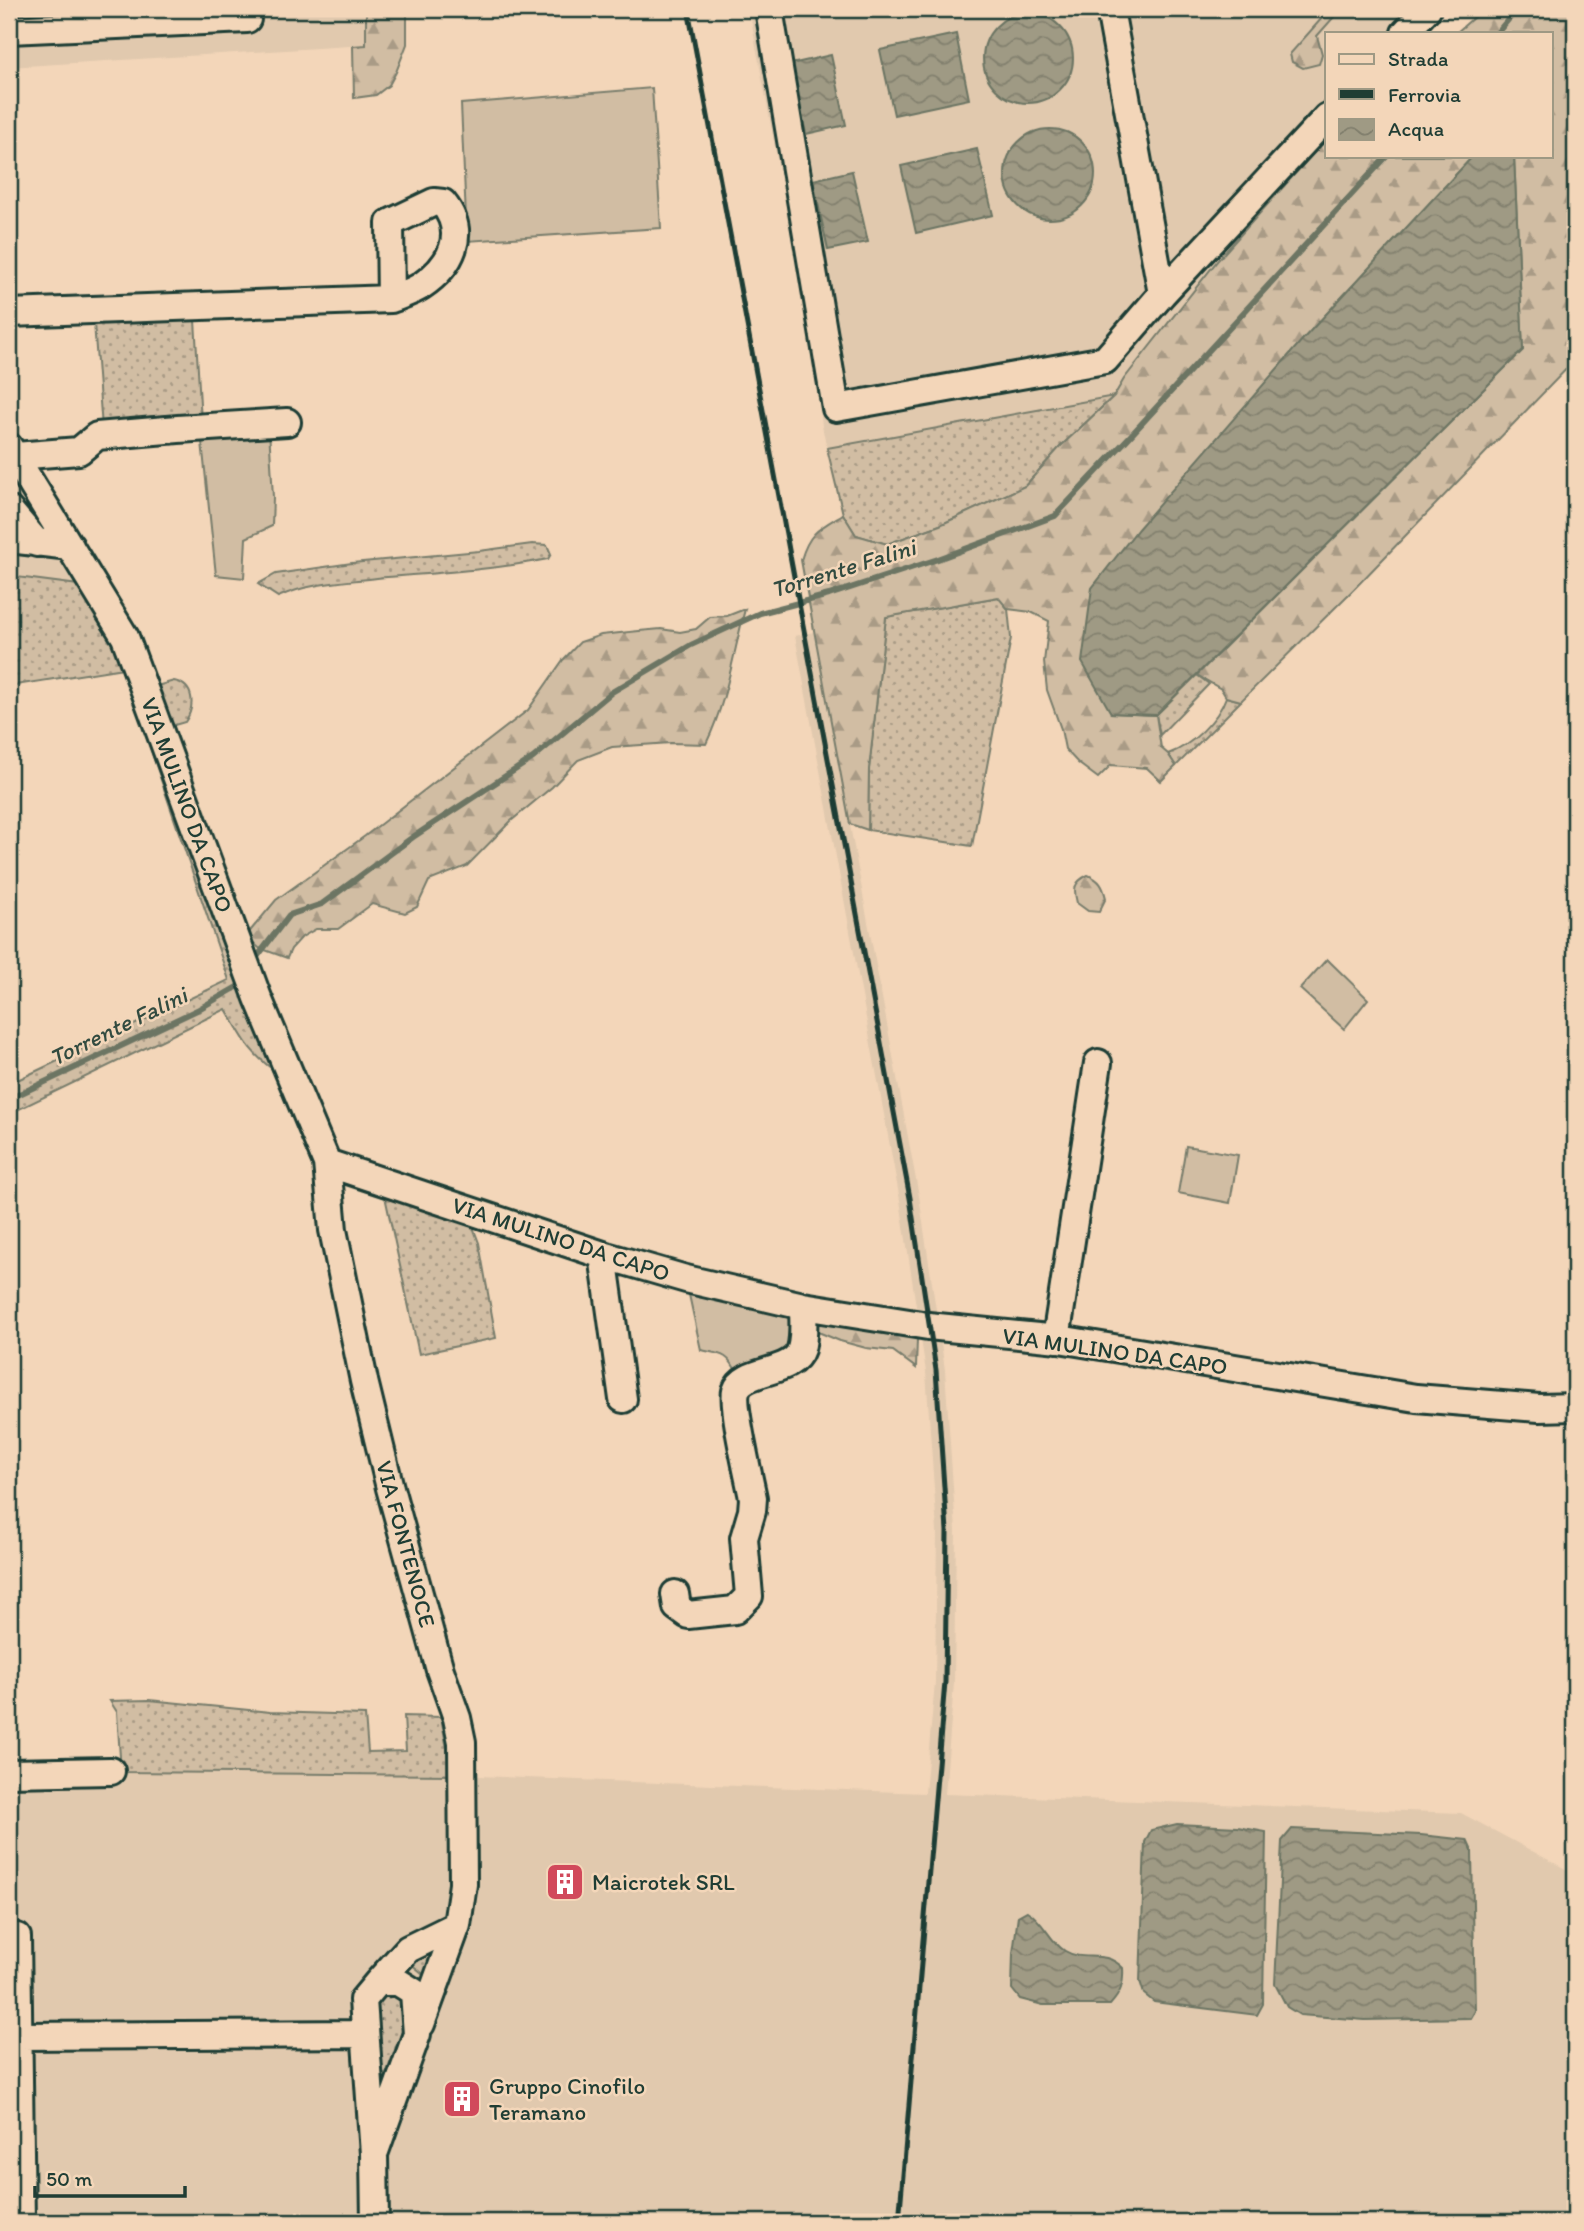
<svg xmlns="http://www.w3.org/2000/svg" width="1584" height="2231" font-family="Itim,sans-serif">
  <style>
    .built { fill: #e1c9ae }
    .grass { fill: url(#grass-dots); stroke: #787d6c; stroke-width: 2 }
    .forest { fill: url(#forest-firs); stroke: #787d6c; stroke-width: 2 }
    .garden { fill: #d1bda3; stroke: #787d6c; stroke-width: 2 }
    .water { fill: url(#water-waves); stroke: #6c7564; stroke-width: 2 }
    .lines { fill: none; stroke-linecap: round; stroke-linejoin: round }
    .stream { stroke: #6c7564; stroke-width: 6 }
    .minor-casing { stroke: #1f3d34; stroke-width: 32 }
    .minor { stroke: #f3d6b9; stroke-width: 26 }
    .rail { stroke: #1f3d34; stroke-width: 5 }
    .labels { text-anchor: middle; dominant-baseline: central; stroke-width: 5; stroke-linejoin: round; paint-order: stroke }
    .street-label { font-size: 23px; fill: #1f3d34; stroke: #f3d6b9 }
    .poi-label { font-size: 23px; fill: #1f3d34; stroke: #f3d6b9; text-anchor: start }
    .water-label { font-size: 24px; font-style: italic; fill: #324b40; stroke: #f3d6b9 }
  </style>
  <defs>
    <pattern id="grass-dots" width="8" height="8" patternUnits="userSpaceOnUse" patternTransform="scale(1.75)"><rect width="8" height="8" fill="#d1bda3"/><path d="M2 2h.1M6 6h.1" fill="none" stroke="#a99b86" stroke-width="1.8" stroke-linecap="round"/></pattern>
    <pattern id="forest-firs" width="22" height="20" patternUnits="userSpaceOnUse" patternTransform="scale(1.75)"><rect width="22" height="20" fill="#d1bda3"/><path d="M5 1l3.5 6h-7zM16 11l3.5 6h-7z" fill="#a99b86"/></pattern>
    <pattern id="water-waves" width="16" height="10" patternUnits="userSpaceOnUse" patternTransform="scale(1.75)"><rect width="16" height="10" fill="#9f9a84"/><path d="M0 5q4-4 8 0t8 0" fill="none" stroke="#817f6d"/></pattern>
  </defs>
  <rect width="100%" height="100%" fill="#f3d6b9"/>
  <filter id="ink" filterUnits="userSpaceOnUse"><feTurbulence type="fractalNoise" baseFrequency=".0143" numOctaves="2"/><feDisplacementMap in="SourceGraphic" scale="14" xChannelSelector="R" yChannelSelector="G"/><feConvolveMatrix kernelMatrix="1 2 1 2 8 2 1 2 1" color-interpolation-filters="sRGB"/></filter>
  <g filter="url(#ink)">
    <path class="built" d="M9 9H366V45L9 67Z
      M749 9H1427L1420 33H1327V138L1218 260 1124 379 1114 396 827 448 822 426 815 359Z
      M9 465 86 586 9 576Z
      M814 632 919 1196 945 1370 956 1531 954 1683 945 1794 1461 1813 1575 1874V2222H9V1764L121 1772 423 1774 925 1793 935 1682 937 1532 926 1372 900 1200 795 636Z"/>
    <path class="grass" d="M195 320 201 421 102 428 94 323Z
      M1114 396 1061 446 1025 486 940 525 887 544 856 535 843 514 827 448Z
      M532 544 547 545 551 554 548 559C492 570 434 573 377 578 344 582 309 583 278 597L258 584 276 574 352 563 479 551Z
      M9 576 86 586 123 668 275 1071C248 1052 242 1036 226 1009L9 1114V1084L229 980 123 668 9 686Z
      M999 597 1008 609 1011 638 972 846 868 830 869 769 886 617Z
      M1197 675 1209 684 1160 735 1156 715Z
      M174 681C195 685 195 707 185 722L171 726 157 686Z
      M1226 697 1241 701 1176 766 1168 754C1191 746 1218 720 1226 697Z
      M383 1187 470 1219 479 1243 496 1338 419 1354Z
      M149 1700 270 1712 365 1715 368 1752 406 1751 404 1716 441 1717 452 1775 121 1772 117 1712 110 1701Z
      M441 1941 427 1977 405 1959Z
      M397 1988 411 2007 386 2074 381 2075 375 1998Z"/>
    <path class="forest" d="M366 9H407V44L396 72 389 85 376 95 354 98 353 46 366 45Z
      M1330 9H1341L1317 36 1322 54 1319 64 1303 68 1292 62 1290 54Z
      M1483 9H1575V360L1355 588 1241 701 1226 697 1221 689 1197 675 1523 350 1514 156H1551V33H1456Z
      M1327 138V156H1473L1303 339 1111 713 1156 715 1161 748 1168 754 1176 766 1161 781 1147 768 1111 765 1098 778 1078 763 1065 749 1061 729 1047 690 1044 662 1049 621 1031 612 1008 609 998 597 886 617 869 769 868 830 850 824 801 560C809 532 820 528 843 514L856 535 887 544 940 525 1025 486 1061 446 1114 396 1124 379 1218 260Z
      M745 609C733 655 727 701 706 744L671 743 612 747 578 760 552 787 511 821 467 866 429 881 417 907 405 913 372 904 338 929H316L302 937 291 949 287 958 259 948 246 936 276 900 365 836 528 710 563 660 580 642 601 635 639 631 661 629 680 632 696 629 710 617 727 616Z
      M1088 875C1100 880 1103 886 1106 898L1099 912 1088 911 1077 903C1073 888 1074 882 1088 875Z
      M806 1316 911 1331 917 1339 916 1368 893 1351 866 1348 840 1341 806 1327Z"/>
    <path class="garden" d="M652 88 661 228 467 241 461 104Z
      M269 429 273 497 272 526 246 538 244 578 216 575 201 432Z
      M1327 959 1368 999 1344 1029 1300 989Z
      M1186 1146 1238 1155 1230 1203 1178 1193Z
      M688 1290 787 1313 792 1319 795 1347 738 1375C729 1354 722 1354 701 1350Z"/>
    <path class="water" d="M782 9H824L784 18Z
      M983 58a45 45 0 1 1 90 0a45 45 0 1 1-90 0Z
      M956 34 969 99 894 115 880 50Z
      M831 55 846 125 806 134 791 64Z
      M1005 174a45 45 0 1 1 90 0a45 45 0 1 1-90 0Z
      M977 149 993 215 916 233 901 166Z
      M1473 156H1514L1523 350 1156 715 1111 713 1082 662 1092 588 1138 529 1303 339Z
      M852 171 868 242 828 250 813 180Z
      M1177 1824 1238 1827 1266 1832 1263 2004 1257 2015 1154 2002 1144 1994 1140 1981 1145 1842 1151 1830Z
      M1292 1829 1421 1835 1467 1840 1472 1851 1475 2011 1471 2018 1365 2020 1300 2015 1287 2007 1275 1984 1282 1841Z
      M1027 1911C1044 1921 1049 1941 1065 1951 1085 1963 1103 1948 1123 1968 1124 1984 1121 1993 1110 2005H1043L1020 1999 1012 1989 1013 1953 1018 1916Z"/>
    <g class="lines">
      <path class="stream" d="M1497 33 1517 9
        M257 957 289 915 322 904 413 837 533 758 612 692 691 645 760 613 829 595 938 559 1055 516 1133 433 1387 156
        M9 1099 197 1010 237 987 241 982"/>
      <defs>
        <path id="minor" d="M769 9 836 408 1105 360 1162 294 1327 117
          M1110 9 1162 294
          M9 30 247 19V9
          M1405 33 1427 9
          M9 313 391 299C401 295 412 292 421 286 451 266 468 234 443 203L434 202 390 223 391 299
          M9 447 125 637 258 998 327 1163 333 1230 364 1381 390 1488 440 1670 457 1718 462 1742 463 1884 457 1925
          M15 456 79 451 97 436 178 429 287 422
          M9 510 37 543
          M9 539 70 546
          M327 1163 603 1255 686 1279 803 1306 928 1326 1059 1339 1416 1398 1539 1408 1575 1407
          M603 1255 623 1399
          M1056 1339 1098 1063
          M675 1594 677 1607 688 1615 735 1610 749 1596 744 1538 752 1511 753 1498C749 1478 732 1405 736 1391 743 1368 793 1375 801 1349 805 1335 803 1319 803 1306
          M9 1773 111 1771
          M17 1937 21 2222
          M378 1982 408 1949 457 1925 421 2024
          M18 2036 365 2034
          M374 2154 417 2034 414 1992 398 1982H378L363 2000 374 2154 375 2222"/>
      </defs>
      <use href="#minor" class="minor-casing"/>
      <use href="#minor" class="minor"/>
      <path class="rail" d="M688 9 910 1198 936 1370 947 1531 945 1682 899 2222"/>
    </g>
  </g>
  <defs>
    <symbol id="building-square" viewBox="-11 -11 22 22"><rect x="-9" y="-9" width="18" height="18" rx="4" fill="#d1495b" stroke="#f3d6b9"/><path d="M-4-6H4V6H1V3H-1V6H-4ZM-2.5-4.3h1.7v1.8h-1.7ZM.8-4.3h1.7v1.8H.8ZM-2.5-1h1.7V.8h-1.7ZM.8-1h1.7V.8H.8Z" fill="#fff"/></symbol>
  </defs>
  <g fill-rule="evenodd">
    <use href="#building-square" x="543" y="1860" width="44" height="44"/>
    <use href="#building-square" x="440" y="2077" width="44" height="44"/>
  </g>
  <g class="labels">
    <g class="street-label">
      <text transform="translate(187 805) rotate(70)">VIA MULINO DA CAPO</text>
      <text transform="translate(561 1239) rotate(18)">VIA MULINO DA CAPO</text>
      <text transform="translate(1115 1351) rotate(8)">VIA MULINO DA CAPO</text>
      <text transform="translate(406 1544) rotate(75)">VIA FONTENOCE</text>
    </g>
    <g class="poi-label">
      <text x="592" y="1882">Maicrotek SRL</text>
      <text x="489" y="2086">Gruppo Cinofilo<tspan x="489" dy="26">Teramano</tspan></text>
    </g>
    <g class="water-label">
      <text transform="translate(843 568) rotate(-17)">Torrente Falini</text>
      <text transform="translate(118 1026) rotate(-26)">Torrente Falini</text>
    </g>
  </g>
  <rect width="1584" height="2231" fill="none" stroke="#f3d6b9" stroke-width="35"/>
  <rect x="18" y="18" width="1549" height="2196" fill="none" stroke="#1f3d34" stroke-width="2.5" filter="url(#ink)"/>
  <rect x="1325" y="32" width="228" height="126" fill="#f3d6b9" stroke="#9e9984" stroke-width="2"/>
  <rect x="1339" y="54" width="35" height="10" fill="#f3d6b9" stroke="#9e9984" stroke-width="2"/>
  <text x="1388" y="66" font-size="21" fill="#1f3d34">Strada</text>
  <rect x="1339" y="89" width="35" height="10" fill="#1f3d34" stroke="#9e9984" stroke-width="2"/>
  <text x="1388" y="102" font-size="21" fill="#1f3d34">Ferrovia</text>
  <rect x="1339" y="119" width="35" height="21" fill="url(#water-waves)" stroke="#9e9984" stroke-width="2"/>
  <text x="1388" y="136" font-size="21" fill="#1f3d34">Acqua</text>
  <path d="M35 2186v10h150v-10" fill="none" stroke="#1f3d34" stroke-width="3.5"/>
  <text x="46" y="2186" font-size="21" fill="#1f3d34" stroke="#f3d6b9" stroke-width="5" paint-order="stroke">50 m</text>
</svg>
